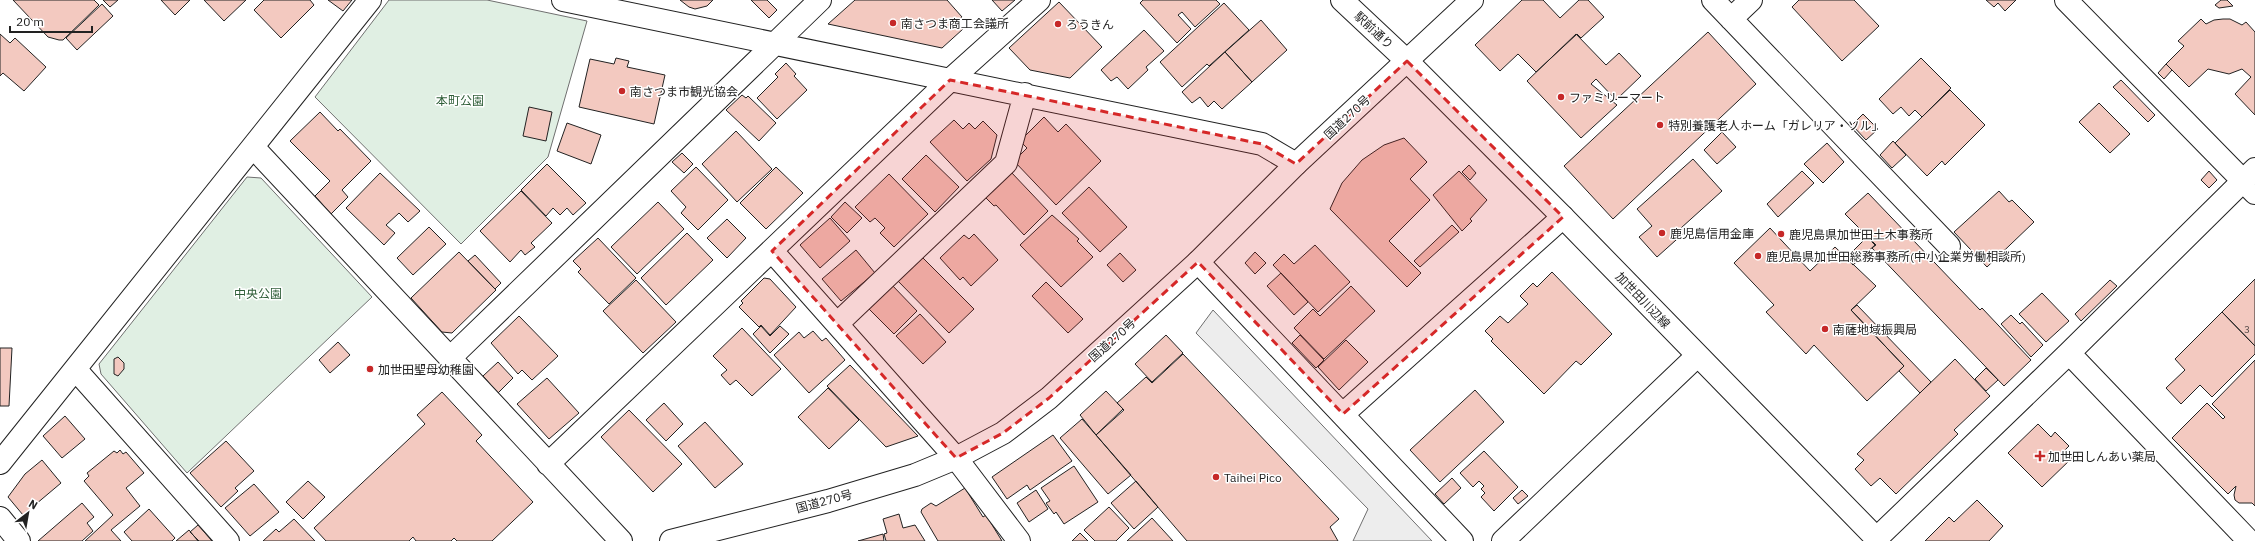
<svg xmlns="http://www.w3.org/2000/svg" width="2255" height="541" font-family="'IBM Plex Sans','Noto Sans JP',sans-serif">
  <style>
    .green { fill: #e0efe3; stroke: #6f6f6f }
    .parking { fill: #ededed; stroke: #6f6f6f }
    .building { fill: #f3c9c0; stroke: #222 }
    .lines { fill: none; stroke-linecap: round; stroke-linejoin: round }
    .minor-casing { stroke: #222; stroke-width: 24 }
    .tertiary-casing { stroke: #222; stroke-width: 24 }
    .primary-casing { stroke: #222; stroke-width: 24 }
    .trunk-casing { stroke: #222; stroke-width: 24 }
    .minor { stroke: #fff; stroke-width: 22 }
    .tertiary { stroke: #fff; stroke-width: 22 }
    .primary { stroke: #fff; stroke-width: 22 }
    .trunk { stroke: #fff; stroke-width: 22 }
    .marked { fill: #d62828; fill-opacity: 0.2; stroke: #d62828; stroke-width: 3; stroke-dasharray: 8 5; stroke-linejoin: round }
    .poi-dot { fill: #c62828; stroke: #fff; stroke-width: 1.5 }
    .labels { text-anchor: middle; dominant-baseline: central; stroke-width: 3; stroke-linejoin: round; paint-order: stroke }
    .number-label { font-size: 10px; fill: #564c4a }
    .poi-label { font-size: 12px; fill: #222; stroke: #fff; text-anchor: start }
    .street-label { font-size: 12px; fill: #222; stroke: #fff }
    .park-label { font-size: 12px; fill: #2f5e38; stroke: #fff }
  </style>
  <rect width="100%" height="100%" fill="#fff"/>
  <path class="green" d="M389 0H487L587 21 548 157 461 244 315 97Z
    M247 177 261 178 372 297 187 473 101 374 99 364Z"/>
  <path class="parking" d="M1213 310 1432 541H1353L1368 509 1196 333Z"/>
  <path class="building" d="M13 0H94L99 5 63 40H59L48 37Z
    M103 0H118L110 7Z
    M161 0H190L175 15Z
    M204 0H246L224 21Z
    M264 0H310L314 5 281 38 254 10Z
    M328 0H352L343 11Z
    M680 0H713L707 6 695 9 689 7Z
    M751 0H767L777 10 769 18Z
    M855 0H947L962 17 956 22 963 29 942 48 828 24Z
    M992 0H1015L1002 11Z
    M1143 0H1216L1220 4 1195 27 1182 12 1178 15 1191 29 1177 43 1140 3Z
    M1522 0H1543L1560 18 1579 0H1588L1604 17 1581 38 1577 34 1536 72 1518 54 1500 71 1475 45Z
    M1799 0H1854L1879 26 1842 61 1792 7Z
    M1986 0H2016L2005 11 1998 3 1994 7Z
    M2221 0H2227L2233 6 2219 8 2215 5Z
    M1059 2 1102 47 1070 78 1030 70 1009 48Z
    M1224 3 1249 30 1209 66 1207 64 1182 87 1160 62Z
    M102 4 113 16 77 50 66 38Z
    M2201 19 2206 24 2214 20 2223 19H2230L2242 25 2246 22 2255 32V115L2235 94 2251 77 2242 69 2229 74 2208 69 2189 87 2166 64 2184 46 2178 41Z
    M1261 20 1287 50 1252 82 1225 52Z
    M1144 30 1164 51 1146 67 1148 70 1128 89 1117 77 1111 81 1101 70Z
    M1708 32 1756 84 1613 219 1564 166Z
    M0 34 10 43 15 38 46 67 24 91 3 73 0 76Z
    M1576 34 1606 65 1619 53 1641 76 1616 100 1596 79 1591 84 1617 105 1581 138 1527 81Z
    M1225 52 1252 82 1222 109 1214 101 1208 107 1200 97 1192 103 1182 92Z
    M616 58 629 61 627 67 665 75 654 124 579 107 590 59 614 64Z
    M1921 58 1951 88 1922 117 1915 110 1909 116 1901 107 1893 114 1879 99Z
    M786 63 796 74 794 76 807 90 777 119 757 98 778 77 775 74Z
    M2166 64 2172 70 2164 79 2158 73Z
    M2121 80 2155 115 2148 122 2113 87Z
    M1950 90 1985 125 1945 165 1942 161 1927 176 1895 143Z
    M742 95 746 98 748 96 776 123 759 141 726 110Z
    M2099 103 2130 134 2110 153 2079 122Z
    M529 107 552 112 546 141 523 136Z
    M320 112 338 131 340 129 371 161 342 190 348 197 331 214 315 196 330 181 290 141Z
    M1863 114 1878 129 1866 140 1852 125Z
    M1044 117 1058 132 1066 124 1101 161 1056 205 1014 161 1027 148 1020 141Z
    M954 120 963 129 969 123 975 129 983 121 997 135 991 159 967 181 930 142Z
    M567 123 601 135 591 164 557 151Z
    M736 131 772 169 737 202 702 164Z
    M1722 132 1736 147 1717 164 1704 150Z
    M1404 138 1427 162 1410 179 1430 200 1389 241 1421 273 1407 287 1330 209 1342 183 1362 160 1384 145Z
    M1893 141 1906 155 1892 168 1880 155Z
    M1827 143 1844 162 1823 183 1804 164Z
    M682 153 693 164 684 173 672 162Z
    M926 155 959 187 935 212 902 179Z
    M1693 159 1722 191 1681 228 1685 232 1657 257 1639 237 1652 226 1637 209Z
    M547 164 586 203 573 215 567 208 560 215 553 208 546 216 521 190Z
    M1469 165 1476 173 1470 180 1462 172Z
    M696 167 728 200 698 230 681 213 686 207 671 191Z
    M776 167 803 193 766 229 740 203Z
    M1459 171 1487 200 1470 219 1472 221 1462 231 1433 195Z
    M1802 171 1814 183 1778 217 1767 204Z
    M2209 171 2217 180 2209 188 2201 180Z
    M1011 172 1048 211 1024 235 996 205 994 206 985 197Z
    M380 173 420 211 408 222 399 213 386 225 395 233 384 245 346 208Z
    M889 174 928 214 894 247 880 233 885 228 875 218 870 222 855 207Z
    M1089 187 1127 227 1100 252 1062 213Z
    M521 191 552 223 531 243 535 247 525 255 521 250 510 262 480 231Z
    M1999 191 2009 202 2012 200 2034 222 1987 267 1954 232Z
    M1868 193 1980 310 1982 308 2031 360 2004 386 1872 248 1876 245 1845 214Z
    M658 202 684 229 637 274 611 247Z
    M845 202 862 218 847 233 831 217Z
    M1052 215 1079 239 1077 241 1093 257 1061 287 1020 245Z
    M830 218 850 241 820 268 800 245Z
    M727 219 746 238 727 258 707 238Z
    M1452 225 1459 232 1420 267 1414 261Z
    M429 227 446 244 413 275 397 258Z
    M1770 228 1810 271 1835 247 1876 286 1851 310 1904 366 1867 401 1814 345 1806 354 1766 312 1774 305 1734 263Z
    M687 233 713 260 666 305 641 278Z
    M974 234 998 260 971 286 963 277 960 280 940 258 964 235 969 239Z
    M1867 237 1875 245 1853 265 1846 258Z
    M598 238 636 278 609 304 578 272 581 269 573 261Z
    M1315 245 1350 282 1318 312 1273 265 1284 254 1294 264Z
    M856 250 875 273 841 301 822 279Z
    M459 252 496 290 452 333 442 332 411 298Z
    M1255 252 1266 263 1255 274 1245 263Z
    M1120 253 1136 270 1123 282 1107 265Z
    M475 255 501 283 495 289 468 261Z
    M921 256 974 309 949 333 896 279Z
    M1552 272 1612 334 1581 365 1576 361 1544 394 1491 341 1493 339 1485 331 1500 316 1508 323 1528 304 1520 296 1533 283 1537 287Z
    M1281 273 1308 302 1294 315 1267 286Z
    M764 278 770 279 796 307 770 335 761 325 759 327 739 307 743 303 741 301Z
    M2255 279V346L2222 312Z
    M636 280 676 322 643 353 603 311Z
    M2110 280 2117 286 2081 321 2075 314Z
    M1046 282 1083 319 1068 333 1032 296Z
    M891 284 917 311 894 334 867 307Z
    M1351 286 1375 311 1324 359 1294 328 1313 309 1320 316Z
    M2042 293 2069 321 2046 342 2019 314Z
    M1857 305 1931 382 1920 393 1899 371 1904 366 1851 310Z
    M2222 312 2255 346V354L2212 397 2200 385 2181 404 2166 388 2185 370 2175 359Z
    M920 314 946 342 923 364 896 336Z
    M2011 315 2020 324 2022 322 2043 345 2031 357 2001 324Z
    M519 316 558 356 532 380 522 370 518 374 491 343Z
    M761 326 770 336 780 326 789 334 770 353 753 334Z
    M742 328 781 369 752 396 736 380 730 385 721 375 727 370 713 356Z
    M813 331 822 341 826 338 845 360 809 393 774 355 799 332 804 338Z
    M1166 335 1183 353 1152 382 1135 364Z
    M1300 335 1324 360 1316 368 1292 343Z
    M1346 340 1368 362 1339 390 1318 367Z
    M338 342 350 355 330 373 319 360Z
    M0 348H12L9 406H0Z
    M1183 354 1339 519 1330 527 1338 541H1187L1096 435 1124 410 1117 403 1146 377 1152 383Z
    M118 357 124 363V369L118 376 114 374V359Z
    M1955 359 1990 396 1954 430 1958 434 1896 494 1880 478 1871 486 1855 469 1864 460 1857 454Z
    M2255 360V506L2252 503H2239L2235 500 2234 495 2236 486 2228 494 2172 438 2207 403 2223 419 2225 417 2212 404Z
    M498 362 513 378 498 393 483 376Z
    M850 365 918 436 886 447 827 386Z
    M1986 368 1998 380 1986 391 1975 379Z
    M547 378 579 413 549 439 517 404Z
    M828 388 859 420 829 449 798 417Z
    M1475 390 1504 422 1440 482 1410 450Z
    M1106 391 1123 409 1096 435 1080 415Z
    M442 392 482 435 476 441 533 502 492 541H457L454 538 451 541H416L413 537 409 541H326L314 528 425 424 417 415Z
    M664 403 683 424 666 441 646 420Z
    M629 410 682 464 653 492 601 437Z
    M65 416 85 439 62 458 43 436Z
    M1082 419 1131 475 1108 494 1060 438Z
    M705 422 743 464 715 488 678 446Z
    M2038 424 2051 437 2055 432 2069 446 2065 450 2072 458 2042 487 2008 453Z
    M1053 435 1072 461 1030 490 1027 485 1007 499 992 477Z
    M226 441 254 471 235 488 238 491 221 507 190 473Z
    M120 450 123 454 126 452 144 473 126 488 140 506 111 530 121 541H85L113 515 84 481 89 476 87 473 114 451 117 453Z
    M1484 451 1518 487 1494 511 1481 497 1485 493 1481 489 1484 486 1479 481 1473 487 1460 473Z
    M42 460 61 483 23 515 8 497 25 474Z
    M1074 466 1098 502 1064 524 1056 512 1054 514 1046 503 1050 501 1041 488Z
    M1452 478 1461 488 1444 504 1435 494Z
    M308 481 325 497 303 519 286 502Z
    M1136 481 1158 507 1134 529 1111 503Z
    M254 484 279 512 250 536 225 508Z
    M965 488 983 517 986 515 1002 541H938L921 512 922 509 931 503 936 506Z
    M1036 490 1048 509 1029 522 1017 503Z
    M1522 490 1528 496 1518 504 1513 498Z
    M1977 500 2003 526 1989 541H1925L1949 517 1954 522Z
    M82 503 94 517 87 523 93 531 82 541H38Z
    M1109 507 1129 528 1116 541H1095L1084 530Z
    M149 509 175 538 172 541H132L124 532Z
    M899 514 903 528 915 525 925 541H886L884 534 887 533 883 519Z
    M1152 518 1173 541H1127Z
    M294 519 315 541H263L276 529 279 532Z
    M198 525 212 541H199L190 532Z
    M189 530 198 541H176Z
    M1080 533 1088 541H1072Z
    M883 534 884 541H858Z"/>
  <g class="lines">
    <defs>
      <path id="minor" d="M563 0C796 50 1029 95 1262 144L1296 164
        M1713 0 1949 246
        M2066 0 2255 193
        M1731 19 1751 0
        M253 147 621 541
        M772 251 956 458 1019 541
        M1198 262 1462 541
        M837 324 1006 163 1025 94
        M2069 353 2249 541
        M450 358 820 0
        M76 370 228 541
        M1343 414 1563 217
        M0 463 370 0
        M548 464 950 80 1039 0
        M0 518 19 541
        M1876 539 2069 353 2255 169
        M1503 541 1697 356"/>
      <path id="tertiary" d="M1342 0 1407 61"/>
      <path id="primary" d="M1407 61 1563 217 1879 541"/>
      <path id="trunk" d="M671 541 828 501 915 475 956 458 1003 433 1049 398 1198 262 1296 164 1472 0"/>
    </defs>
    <use href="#minor" class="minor-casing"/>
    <use href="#tertiary" class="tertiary-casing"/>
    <use href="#primary" class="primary-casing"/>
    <use href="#trunk" class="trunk-casing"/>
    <use href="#minor" class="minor"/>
    <use href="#tertiary" class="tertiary"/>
    <use href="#primary" class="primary"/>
    <use href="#trunk" class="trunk"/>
  </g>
  <path class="marked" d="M1407 61 1563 217 1343 414 1198 262 1049 398 1003 433 956 458 772 251 950 80 1262 144 1296 164Z"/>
  <g class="poi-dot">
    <circle cx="893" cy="23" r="4"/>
    <circle cx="1058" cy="24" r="4"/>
    <circle cx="622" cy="91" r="4"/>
    <circle cx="1561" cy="97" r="4"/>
    <circle cx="1660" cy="125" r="4"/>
    <circle cx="1662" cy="233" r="4"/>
    <circle cx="1781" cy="234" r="4"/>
    <circle cx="1758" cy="256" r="4"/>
    <circle cx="1825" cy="329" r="4"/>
    <circle cx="370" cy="369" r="4"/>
    <path d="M2038 450h4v4h4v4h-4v4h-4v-4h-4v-4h4z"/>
    <circle cx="1216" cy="477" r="4"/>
  </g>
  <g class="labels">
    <g class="number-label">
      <text x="2247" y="329">3</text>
    </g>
    <g class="poi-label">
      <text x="901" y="23">南さつま商工会議所</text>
      <text x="1066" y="24">ろうきん</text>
      <text x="630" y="91">南さつま市観光協会</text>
      <text x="1569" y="97">ファミリーマート</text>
      <text x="1668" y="125">特別養護老人ホーム「ガレリア・ソル」</text>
      <text x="1670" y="233">鹿児島信用金庫</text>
      <text x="1789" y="234">鹿児島県加世田土木事務所</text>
      <text x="1766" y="256">鹿児島県加世田総務事務所(中小企業労働相談所)</text>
      <text x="1833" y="329">南薩地域振興局</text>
      <text x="378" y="369">加世田聖母幼稚園</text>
      <text x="2048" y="456">加世田しんあい薬局</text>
      <text x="1224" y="477">Taihei Pico</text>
    </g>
    <g class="street-label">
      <text transform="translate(1374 30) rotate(43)">駅前通り</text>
      <text transform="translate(1347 117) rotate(-43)">国道270号</text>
      <text transform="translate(1643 300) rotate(46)">加世田川辺線</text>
      <text transform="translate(1112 340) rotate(-42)">国道270号</text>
      <text transform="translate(824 501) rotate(-15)">国道270号</text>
    </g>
    <g class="park-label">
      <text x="460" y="100">本町公園</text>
      <text x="258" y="293">中央公園</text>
    </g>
  </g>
  <g transform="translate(28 513) rotate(31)" stroke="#ffffff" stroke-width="3" paint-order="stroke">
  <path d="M0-3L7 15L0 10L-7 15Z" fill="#222222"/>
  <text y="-6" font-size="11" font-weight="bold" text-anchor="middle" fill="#222222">N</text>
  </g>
  <path d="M10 26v6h82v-6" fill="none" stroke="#222222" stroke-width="2"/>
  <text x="16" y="26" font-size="12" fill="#222222" stroke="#ffffff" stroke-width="3" paint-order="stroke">20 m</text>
</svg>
